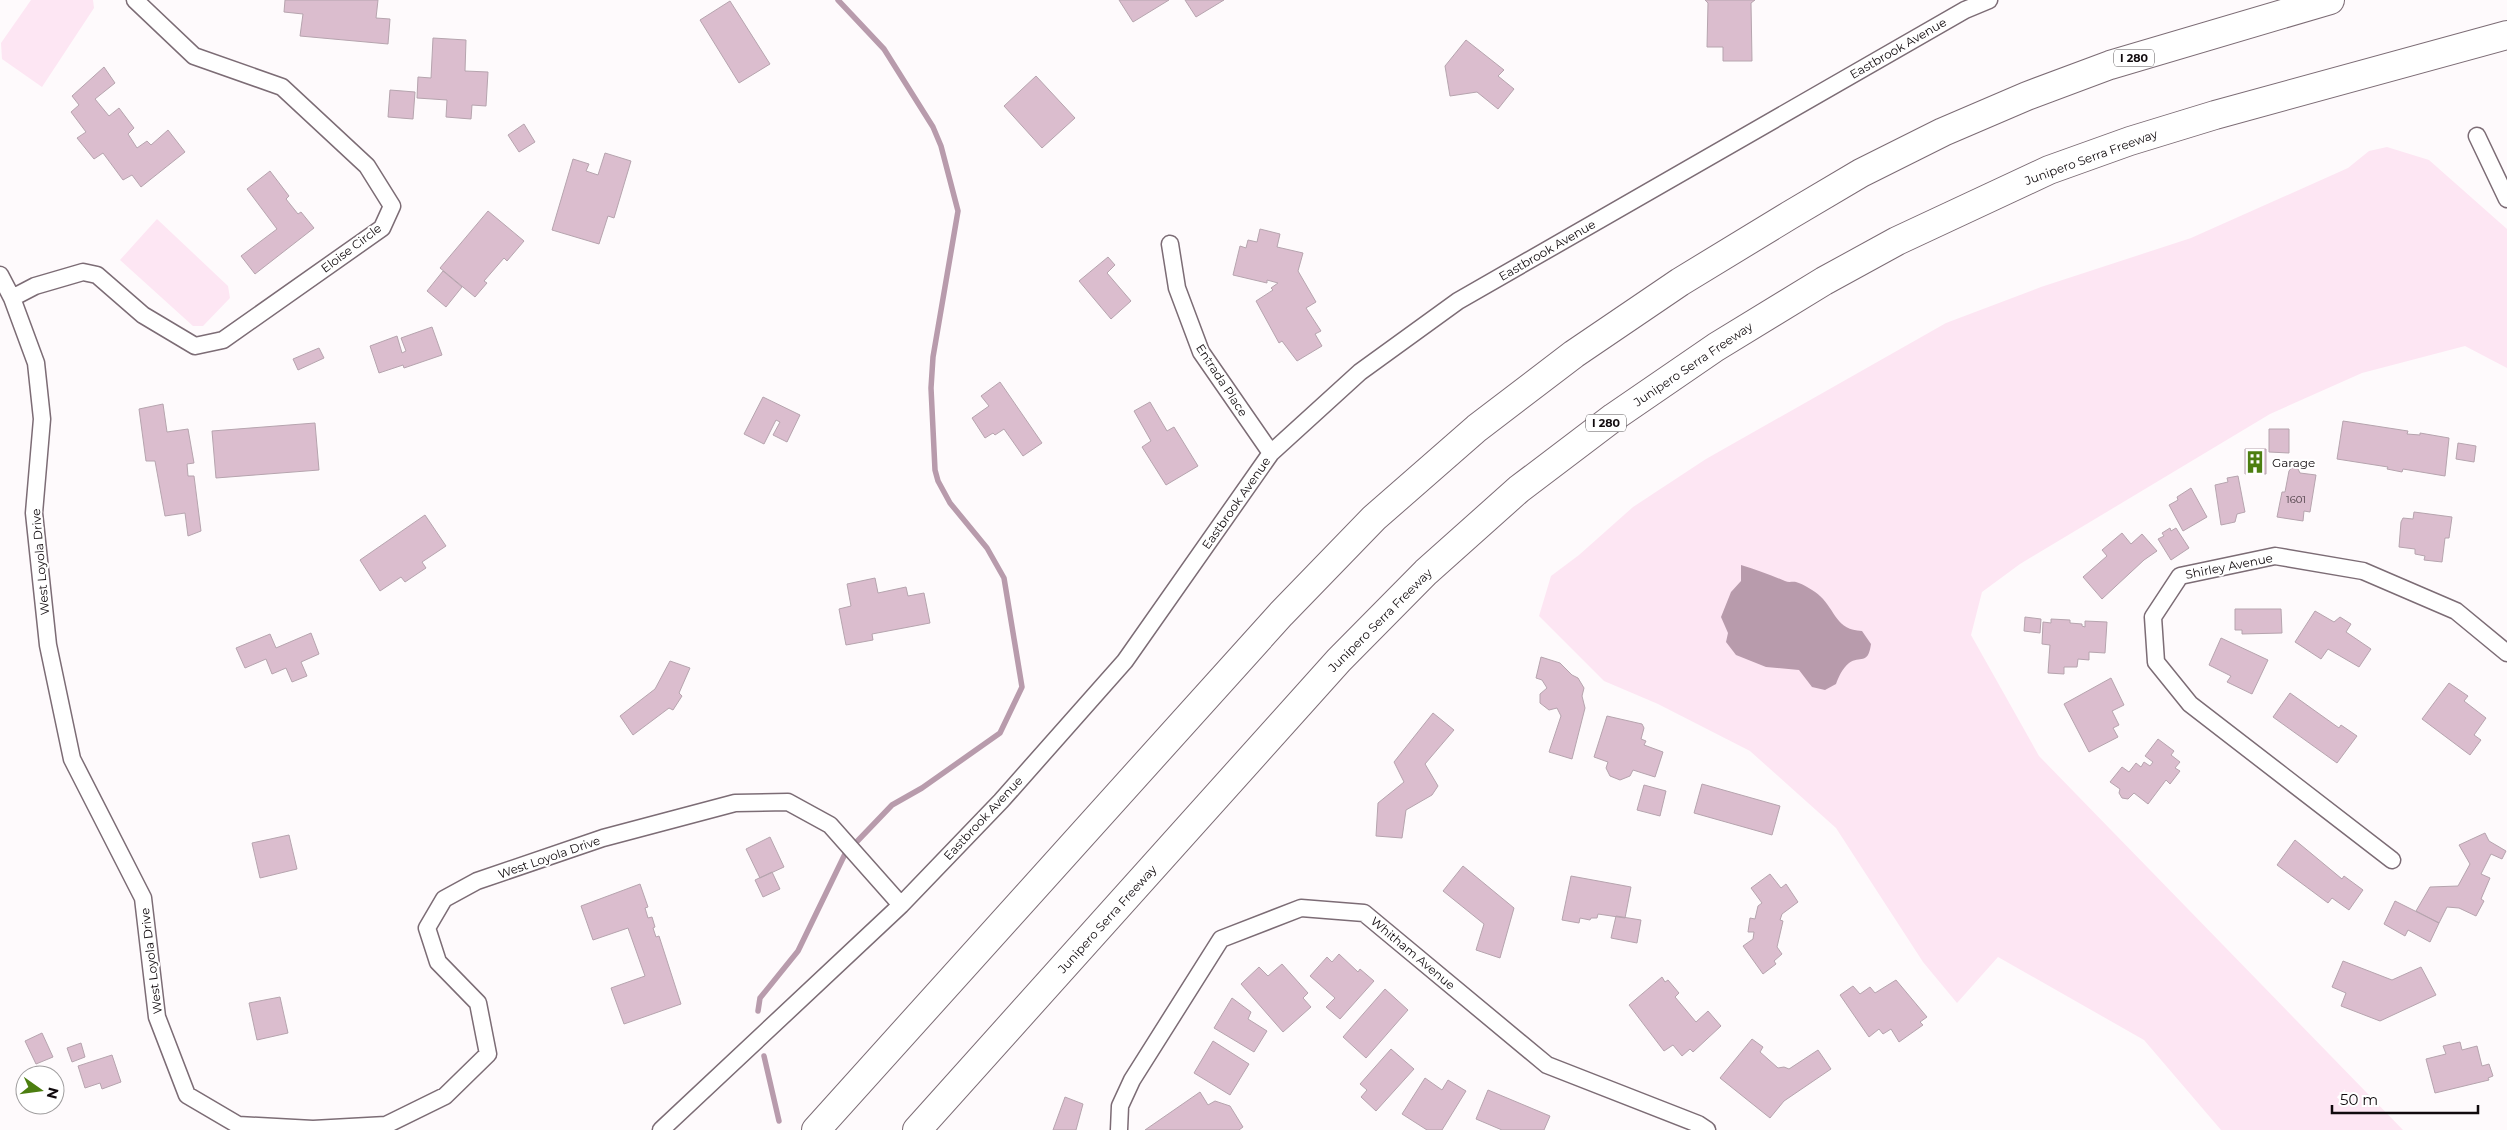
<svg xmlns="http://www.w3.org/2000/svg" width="2507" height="1130" font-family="Montserrat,sans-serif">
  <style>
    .green { fill: #fde6f3 }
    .water { fill: #b89bac }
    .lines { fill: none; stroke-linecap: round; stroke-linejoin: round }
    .stream { stroke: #b89bac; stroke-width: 5.5 }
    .building { fill: #dbbdce; stroke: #b6a4ae }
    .minor-casing { stroke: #7c6c75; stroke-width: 19 }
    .motorway-casing { stroke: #7c6c75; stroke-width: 30 }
    .minor { stroke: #fff; stroke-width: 16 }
    .motorway { stroke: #fff; stroke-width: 28 }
    .labels { text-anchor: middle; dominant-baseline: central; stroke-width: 4; stroke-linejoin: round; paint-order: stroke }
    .number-label { font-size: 10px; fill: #43373d }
    .shield { fill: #fff; stroke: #585456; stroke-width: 1 }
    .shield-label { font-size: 11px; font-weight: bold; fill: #100a0d }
    .street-label { font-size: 12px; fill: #100a0d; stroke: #fff }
    .poi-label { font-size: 12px; fill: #100a0d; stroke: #fff; text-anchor: start }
  </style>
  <rect width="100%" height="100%" fill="#fefafc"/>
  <path class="green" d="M31 0H93L94 8 42 87 2 59 1 43Z
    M2387 147 2429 160 2507 229V368L2465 346 2362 373 2270 414 2020 564 1982 592 1971 635 2039 756 2403 1130H2221L2144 1040 1998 957 1957 1003 1923 962 1836 828 1750 751 1658 704 1604 681 1539 616 1551 576 1579 555 1633 507 1706 459 1946 323 2041 287 2191 238 2348 168 2369 151Z
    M157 219 228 286 230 298 203 326H193L120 260Z"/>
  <path class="water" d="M1741 565C1757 570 1771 575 1785 581 1789 583 1793 581 1796 582 1803 584 1815 591 1820 596 1836 611 1836 630 1862 631L1871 644C1868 666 1860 655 1849 663 1842 669 1839 676 1836 684L1825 690 1812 687 1799 670 1766 667 1736 655 1726 642 1728 633 1721 617 1731 592 1741 581Z"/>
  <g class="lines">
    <path class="stream" d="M758 1011 760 998 798 951 845 854 892 805 922 788 1000 733 1022 687 1004 578 987 548 950 503 938 481 935 470 931 388 933 357 958 211 941 146 933 127 884 49 838 0
      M764 1056 779 1121"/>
  </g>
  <path class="building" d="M285 0H378L376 18 390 19 388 44 300 36 303 14 284 12Z
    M1119 0H1169L1133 22Z
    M1185 0H1224L1196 17Z
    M1705 0H1755L1751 3 1752 61H1723V47H1707L1708 3Z
    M730 1 770 64 739 83 700 20Z
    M433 38 466 40 465 71 488 72 486 106 472 105 471 119 446 117 447 100 417 98 418 77 431 78Z
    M1466 40 1504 70 1498 76 1514 89 1498 109 1477 92 1450 96 1445 66Z
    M104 67 115 83 95 99 109 116 119 108 134 128 128 134 137 148 147 141 151 145 168 130 185 152 141 187 132 175 123 180 103 153 94 159 77 138 86 132 71 112 79 105 72 96Z
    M1036 76 1075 118 1042 148 1004 106Z
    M390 90 415 92 413 119 388 117Z
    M524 124 535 142 519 152 508 135Z
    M605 153 631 161 614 218 608 216 599 244 552 230 573 159 589 164 586 171 598 175Z
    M270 171 289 196 286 199 298 214 301 212 314 228 255 274 241 256 277 229 247 189Z
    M488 211 524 241 507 261 504 258 484 281 487 283 475 297 440 268Z
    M1260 229 1280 234 1277 247 1303 253 1298 271 1316 302 1306 308 1321 331 1315 334 1322 346 1297 361 1282 341 1279 343 1256 301 1273 290 1271 288 1278 283 1267 280V283L1233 275 1240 246 1246 248 1248 240 1257 242Z
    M1108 257 1115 265 1107 273 1131 301 1111 319 1079 281Z
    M443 271 462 287 446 307 427 291Z
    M432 327 442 355 404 368 403 365 379 373 370 346 397 336 402 353 406 351 401 338Z
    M319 348 324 358 298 370 293 359Z
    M1000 382 1042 443 1023 456 1004 429 995 435 993 433 985 438 972 418 989 406 981 396Z
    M763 397 800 415 787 442 773 435 780 422 776 420 764 444 744 434Z
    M1150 402 1167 431 1174 427 1198 466 1166 485 1142 447 1151 441 1134 411Z
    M163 404 167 432 188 429 194 463 187 464 188 476H194L201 531 188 536 185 513 165 516 155 461H146L139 409Z
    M2343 421 2408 431 2407 434 2420 435V433L2449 438 2445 476 2403 469 2402 472 2387 469 2388 467 2337 459Z
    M315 423 319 470 216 478 212 431Z
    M2269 429H2289V453L2269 452Z
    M2458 443 2476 446 2474 462 2456 459Z
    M2245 449H2266V474H2245Z
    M2293 466 2297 467 2300 473 2316 475 2310 512 2304 511 2303 521 2277 517 2282 492H2285L2289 471Z
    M2238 476 2245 512 2237 514 2235 522 2221 525 2215 485 2228 482 2227 478Z
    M2191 488 2207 517 2183 531 2169 505 2178 500 2177 497Z
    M2414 512 2452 517 2449 538H2445L2442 562 2424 560 2425 556 2415 554V549L2399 547 2401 522 2403 518 2413 519Z
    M425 515 446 546 422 562 426 568 405 582 401 577 380 591 360 560Z
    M2170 528 2171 531 2176 528 2189 548 2171 560 2158 539 2164 536 2162 533Z
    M2122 533 2131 544 2142 534 2157 551 2144 560 2102 599 2083 577 2107 556 2102 550Z
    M875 578 878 593 906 587 908 596 924 593 930 623 872 634 873 640 846 645 839 609 851 606 847 584Z
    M2235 609H2281L2282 633 2242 634V630H2235Z
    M2315 611 2334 622 2340 617 2351 624 2346 632 2371 649 2359 667 2328 649 2321 659 2295 642Z
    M2025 617 2041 619 2040 633 2024 631Z
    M2051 619 2070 620V623L2082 624V626L2085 627V621L2107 622 2105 653 2089 652V660L2078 659 2077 667H2064V674L2048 673 2050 645 2042 644 2043 622 2051 623Z
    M311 633 319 654 301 662 307 676 292 682 286 668 272 674 266 659 245 668 236 648 270 634 276 648Z
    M2221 638 2268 660 2252 694 2227 682 2231 676 2209 665Z
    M1541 657 1560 663 1572 675 1578 678 1584 688 1582 696 1585 708 1572 759 1549 752 1561 716 1557 708 1549 710 1540 703V694L1547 688 1542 680 1536 678Z
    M670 661 690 668 679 693 682 696 673 710 669 708 633 735 620 716 655 689Z
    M2111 678 2124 705 2112 711 2119 725 2113 728 2118 737 2089 752 2064 704Z
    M2449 683 2468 696 2464 701 2486 718 2474 735 2481 740 2470 755 2422 719Z
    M2290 693 2339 728 2341 725 2357 736 2337 763 2273 717Z
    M1433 713 1454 730 1425 764 1438 786 1432 795 1406 810 1402 838 1376 836 1378 803 1404 782 1394 762Z
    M1607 716 1642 724 1644 728 1641 739 1646 741 1644 745 1663 752 1655 777 1633 770 1630 776 1620 780 1610 776 1606 768 1608 762 1594 757Z
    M2158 739 2174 751 2171 755 2180 762 2175 768 2180 771 2170 784 2166 780 2148 804 2134 793 2128 799 2122 798 2119 793 2120 789 2110 782 2122 767 2129 772 2136 763 2141 767 2144 762 2150 766 2153 762 2145 756Z
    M1702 784 1780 806 1772 835 1694 813Z
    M1644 785 1666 791 1660 816 1637 810Z
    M2485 833 2489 841 2506 851 2502 859 2491 854 2481 874 2490 878 2481 899 2484 901 2476 916 2459 908 2447 907 2439 923 2416 911 2430 887 2458 886 2470 864 2459 845Z
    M289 835 297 869 260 878 252 843Z
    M770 837 784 867 760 878 746 849Z
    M2295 840 2342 879 2344 876 2363 890 2349 910 2332 898 2328 903 2277 865Z
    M1463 866 1514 908 1500 958 1476 950 1484 924 1443 891Z
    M772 872 780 889 763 897 755 880Z
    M1770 874 1781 888 1786 884 1798 902 1782 914 1780 920 1783 921 1777 947 1782 954 1774 961 1776 964 1763 974 1743 946 1753 939 1754 932H1748L1750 918 1755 919 1758 906 1762 903 1751 888Z
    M1571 876 1631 887 1625 918 1598 914 1597 918H1591L1590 920 1580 918 1579 923 1562 920Z
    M640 884 648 907 645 908 648 918 652 917 655 927 653 928 656 937 659 936 681 1004 624 1024 611 988 645 976 628 928 593 940 581 906Z
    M2395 901 2439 923 2430 942 2408 930 2405 936 2384 924Z
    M1616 916 1641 920 1637 943 1611 938Z
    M1339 954 1358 972 1360 969 1374 981 1340 1019 1326 1007 1335 998 1310 976 1327 957 1332 962Z
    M2343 961 2392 980 2421 967 2436 995 2380 1021 2341 1006 2346 993 2332 987Z
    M1282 964 1308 993 1303 998 1311 1007 1283 1032 1241 984 1259 967 1268 976Z
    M1662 977 1665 982 1668 980 1679 993 1675 997 1696 1022 1708 1011 1721 1026 1693 1052 1690 1049 1682 1056 1673 1045 1664 1051 1629 1005Z
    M1896 980 1927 1017 1920 1022 1923 1025 1899 1042 1891 1029 1883 1034 1879 1029 1869 1037 1840 995 1853 986 1860 994 1870 987 1875 993Z
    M1385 989 1408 1010 1366 1058 1343 1037Z
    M280 997 288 1033 257 1040 249 1003Z
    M1232 998 1251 1012 1248 1019 1267 1031 1254 1052 1214 1028Z
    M42 1033 53 1057 36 1064 25 1041Z
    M1752 1039 1763 1047 1760 1052 1778 1068 1784 1067 1789 1069 1818 1050 1831 1069 1784 1101 1770 1118 1720 1078Z
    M1213 1041 1249 1064 1230 1095 1194 1073Z
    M2460 1042 2462 1050 2477 1046 2482 1066 2489 1064 2493 1076 2488 1078 2489 1080 2435 1093 2426 1059 2446 1054 2443 1046Z
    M81 1043 85 1057 72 1062 67 1048Z
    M1391 1049 1414 1069 1376 1111 1361 1097 1367 1090 1360 1084Z
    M112 1055 121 1082 102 1089 100 1083 85 1088 78 1066Z
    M1425 1078 1442 1090 1448 1080 1466 1091 1442 1130H1427L1402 1114Z
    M1488 1090 1550 1116 1544 1130H1502L1476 1119Z
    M1200 1092 1208 1105 1215 1101 1230 1106 1243 1127 1239 1130H1145Z
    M1065 1097 1083 1104 1076 1130H1053Z"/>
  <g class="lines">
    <defs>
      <path id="minor" d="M2477 136 2507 199
        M1170 244 1177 288 1201 352 1271 453
        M0 275 12 298 36 363 42 419 34 513 48 645 72 759 143 898 157 1017 187 1095 238 1125 313 1129 386 1125 445 1096 488 1054 478 1003 438 962 427 928 444 899 477 881 603 838 735 803 788 802 830 825 901 905
        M12 298 35 286 83 272 97 275 143 315 195 346 223 340 382 228 392 206 367 166 282 87 194 56 135 0
        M2392 860 2190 704 2156 662 2153 617 2180 576 2275 556 2363 571 2456 611 2507 653
        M661 1130 901 905 1001 801 1125 661 1271 453 1360 372 1458 301 1965 10 1989 0
        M1119 1130 1120 1106 1132 1080 1221 939 1301 908 1364 913 1547 1065 1698 1124 1707 1130"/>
      <path id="motorway" d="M816 1130 1281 614 1374 518 1477 428 1574 354 1680 282 1790 215 1861 173 1943 132 2027 96 2110 65 2330 0
        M917 1130 1339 660 1426 572 1519 489 1614 417 1716 347 1824 281 1897 241 2049 170 2130 141 2215 115 2507 35"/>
    </defs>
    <use href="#minor" class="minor-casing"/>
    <use href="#motorway" class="motorway-casing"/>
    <use href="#minor" class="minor"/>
    <use href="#motorway" class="motorway"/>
  </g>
  <defs>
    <symbol id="building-bare" viewBox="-9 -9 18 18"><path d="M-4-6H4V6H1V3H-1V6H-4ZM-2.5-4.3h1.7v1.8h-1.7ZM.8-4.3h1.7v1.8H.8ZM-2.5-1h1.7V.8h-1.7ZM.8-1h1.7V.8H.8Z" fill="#4c7e10" stroke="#fff" stroke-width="2.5" paint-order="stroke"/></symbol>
  </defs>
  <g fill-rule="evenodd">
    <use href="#building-bare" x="2239" y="446" width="32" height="32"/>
  </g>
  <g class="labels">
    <g class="number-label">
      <text x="2296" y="499">1601</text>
    </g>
    <g class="shield">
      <rect x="2114" y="49.5" width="40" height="17" rx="4"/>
      <rect x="1586" y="414.5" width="40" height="17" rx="4"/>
    </g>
    <g class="shield-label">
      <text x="2134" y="58">I 280</text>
      <text x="1606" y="423">I 280</text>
    </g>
    <g class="street-label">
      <text transform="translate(1898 48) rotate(-30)">Eastbrook Avenue</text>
      <text transform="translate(2091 157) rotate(-20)">Junipero Serra Freeway</text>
      <text transform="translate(351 248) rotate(-37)">Eloise Circle</text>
      <text transform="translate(1547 250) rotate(-30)">Eastbrook Avenue</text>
      <text transform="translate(1693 364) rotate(-34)">Junipero Serra Freeway</text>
      <text transform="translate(1222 380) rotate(57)">Entrada Place</text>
      <text transform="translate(1236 503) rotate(-55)">Eastbrook Avenue</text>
      <text transform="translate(40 562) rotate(-95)">West Loyola Drive</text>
      <text transform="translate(2229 566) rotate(-11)">Shirley Avenue</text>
      <text transform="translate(1380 620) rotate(-45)">Junipero Serra Freeway</text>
      <text transform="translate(983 818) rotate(-47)">Eastbrook Avenue</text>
      <text transform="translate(549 857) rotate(-19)">West Loyola Drive</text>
      <text transform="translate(1107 919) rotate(-48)">Junipero Serra Freeway</text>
      <text transform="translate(1413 953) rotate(40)">Whitham Avenue</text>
      <text transform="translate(151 961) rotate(-97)">West Loyola Drive</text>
    </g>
    <g class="poi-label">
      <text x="2272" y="462">Garage</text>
    </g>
  </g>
  <g transform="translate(40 1090) rotate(104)"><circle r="24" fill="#ffffff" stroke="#9f9d9e"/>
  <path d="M0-4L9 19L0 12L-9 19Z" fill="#4c7e10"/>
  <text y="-8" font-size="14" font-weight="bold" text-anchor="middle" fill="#100a0d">N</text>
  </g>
  <path d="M2332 1105v8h146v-8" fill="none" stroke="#100a0d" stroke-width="2.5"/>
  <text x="2340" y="1105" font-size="15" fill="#100a0d" stroke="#ffffff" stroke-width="4" paint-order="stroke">50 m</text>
</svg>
